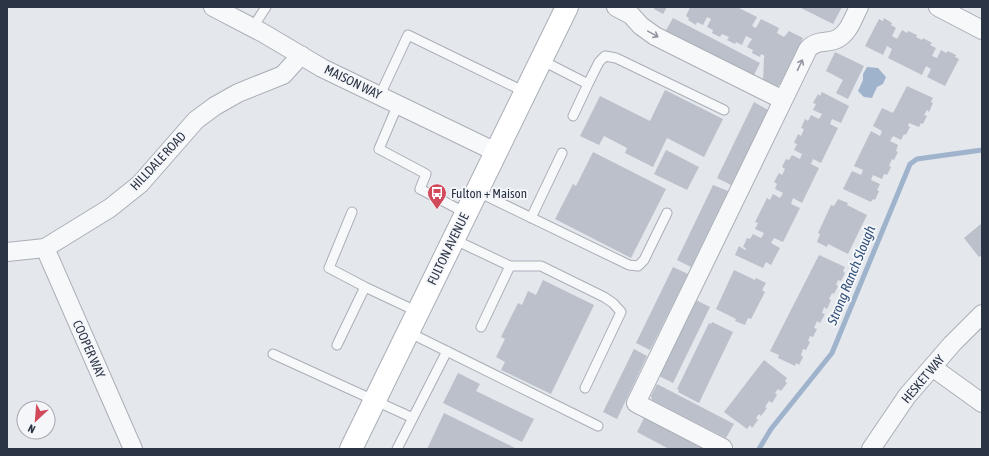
<svg xmlns="http://www.w3.org/2000/svg" width="989" height="456" font-family="'Asap Condensed',sans-serif">
  <style>
    .water { fill: #9fb4cc }
    .lines { fill: none; stroke-linecap: round; stroke-linejoin: round }
    .stream { stroke: #9fb4cc; stroke-width: 5 }
    .building { fill: #bbc0ca }
    .lane-casing { stroke: #a9aeb7; stroke-width: 11 }
    .street-casing { stroke: #a9aeb7; stroke-width: 20 }
    .secondary-casing { stroke: #a9aeb7; stroke-width: 24 }
    .lane { stroke: #f7f8fa; stroke-width: 9 }
    .street { stroke: #f7f8fa; stroke-width: 18 }
    .secondary { stroke: #fff; stroke-width: 22 }
    .oneway { stroke: #9196a0 }
    .labels { text-anchor: middle; dominant-baseline: central; stroke-width: 4; stroke-linejoin: round; paint-order: stroke }
    .street-label { font-size: 13px; fill: #2b3445; stroke: #f4f6f9 }
    .poi-label { font-size: 13px; fill: #2b3445; stroke: #f4f6f9; text-anchor: start }
    .water-label { font-size: 14px; font-style: italic; fill: #34527a; stroke: #f4f6f9 }
  </style>
  <rect width="100%" height="100%" fill="#e4e7ec"/>
  <path class="water" d="M867 67 878 68 886 77 883 84 877 87 872 98 864 97 858 91 863 80V74Z"/>
  <g class="lines">
    <path class="stream" d="M759 449 771 429 832 353 910 164 917 159 982 150"/>
  </g>
  <path class="building" d="M655 7H667L663 14 654 9Z
    M690 7H737L757 17 752 26 756 28 761 19 779 28 777 33 784 37 789 31 803 38 780 84 775 88 763 82 764 57 765 56 761 54 760 57 752 53 753 50 747 47 752 39 746 36 742 45 736 42 735 44 727 40 729 37 722 34 720 37 712 33 713 30 707 27 711 19 707 17 703 25 697 22 696 25 688 20 689 18 686 16Z
    M799 7H842L833 24Z
    M673 18 760 63 753 77 665 32Z
    M884 18 892 23 891 25 896 28 892 36 897 39 902 30 907 33 908 31 917 35 916 37 922 40 923 38 932 43 930 45 936 48 932 56 937 58 941 50 946 53 948 51 956 55 955 57 959 59 945 86 927 77 931 69 926 66 922 75 888 58 892 49 887 46 883 55 865 46 879 19 883 21Z
    M835 52 864 66 848 99 836 93 843 80 826 71Z
    M907 86 933 98 931 102 933 103 929 112 927 110 924 115 927 116 923 124 921 123 919 127 909 123 908 126 910 127 906 135 904 134 901 140 893 136 890 141 898 145 896 151 898 152 894 160 892 159 889 166 891 167 887 175 884 174 882 179 873 175 871 180 880 184 877 190 879 191 875 200 873 199 871 202 843 189 852 171 861 175 863 170 854 166 871 131 880 136 882 131 873 126 882 108 893 113Z
    M665 90 723 119 704 157 667 138 653 167 625 153 627 148 604 136 599 145 580 136 600 96 650 121Z
    M822 92 849 106 841 123 832 119 830 124 838 128 821 163 813 159 811 164 819 168 802 203 793 198 791 204 800 208 783 242 774 238 771 243 780 248 771 265 766 262 763 268 735 255 739 246 745 250 746 248 743 247 747 238 750 239 753 234 761 238 764 233 755 229 758 223 755 222 767 198 770 200 773 194 780 198 783 193 775 189 777 184 774 182 779 173 782 175 785 169 782 167 786 159 789 160 792 155 800 159 802 154 794 150 797 144 794 143 798 134 801 136 804 129 801 128 805 119 808 121 811 115 819 119 822 114 813 110 816 104 813 103 818 94 820 96Z
    M754 102 768 110 731 185 717 178Z
    M666 150 699 167 687 190 654 174Z
    M593 152 666 189 631 258 555 219 573 184 576 186Z
    M713 185 728 191 691 267 677 260Z
    M838 199 848 203 847 205 867 215 848 254 828 244 827 247 817 242 820 234 818 233 831 205 834 206Z
    M982 223V255L979 257 964 238Z
    M819 255 845 267 843 271 845 273 841 281 838 280 836 285 838 286 834 294 832 293 829 299 831 300 827 309 824 307 822 313 825 314 820 323 817 321 814 328 817 329 813 337 810 336 808 341 810 342 806 350 803 349 801 355 803 357 799 365 796 363 795 366 778 358 779 355 770 351Z
    M673 267 688 274 650 350 636 343Z
    M734 270 755 280 756 278 766 283 762 290 765 292 751 319 748 318 745 325 735 321 736 319 716 309Z
    M543 280 594 305 551 394 501 370 505 362 496 357 505 339 501 337 518 303 522 305 528 291 536 295Z
    M696 300 710 307 673 383 659 376Z
    M712 322 733 332 699 403 678 392 679 390 677 389 709 323 711 324Z
    M634 349 647 356 617 419 603 412Z
    M764 360 787 378 785 381 787 383 781 391 778 389 775 393 777 395 772 403 769 401 765 407 767 408 761 416 759 414 756 418 758 420 752 428 750 425 747 429 724 412Z
    M458 373 480 384 476 391 534 419 522 442 443 403Z
    M657 384 734 424 726 438 652 400 651 396Z
    M444 413 517 449H427Z
    M644 418 705 449H669L637 432Z"/>
  <g class="lines">
    <defs>
      <path id="lane" d="M253 27 266 7
        M541 60 588 84 599 62 605 56 616 58 724 110
        M380 95 408 35 525 92
        M398 104 379 149 426 174 420 189 466 213
        M573 116 588 84
        M476 191 629 265 638 266 644 260 667 213
        M352 212 329 268 365 287
        M531 218 562 153
        M453 239 510 266 481 327
        M510 266H541L604 297 613 303 621 312 585 388
        M408 332 598 426
        M337 345 365 287 418 312
        M273 354 413 418
        M397 449 447 351"/>
      <path id="street" d="M213 7 263 33 322 68 496 152
        M616 7 631 15 641 26 655 36 783 100
        M938 7 982 30
        M45 248 133 449
        M7 252 45 248 110 208 140 184 196 120 215 106 238 93 283 75 301 55
        M932 367 982 403
        M723 448 636 403 808 49C818 39 826 44 837 39 849 33 853 18 859 7
        M871 449 907 396 952 344 982 314"/>
      <path id="secondary" d="M351 449 567 7"/>
    </defs>
    <use href="#lane" class="lane-casing"/>
    <use href="#street" class="street-casing"/>
    <use href="#secondary" class="secondary-casing"/>
    <use href="#lane" class="lane"/>
    <use href="#street" class="street"/>
    <use href="#secondary" class="secondary"/>
  </g>
  <defs><path id="oneway-shaft" d="M-6 0H5M1.5-3L5.5 0L1.5 3" fill="none" stroke-width="1.6" stroke-linecap="round" stroke-linejoin="round"/></defs>
  <g class="oneway">
    <use href="#oneway-shaft" transform="translate(653 34) rotate(29)"/>
    <use href="#oneway-shaft" transform="translate(800 65) rotate(-64)"/>
  </g>
  <defs>
    <symbol id="bus-pin" viewBox="-11 -11 22 30"><path d="M0 17L-7.5 6A9.5 9.5 0 1 1 7.5 6Z" fill="#d1495b" stroke="#f4f6f9"/><path d="M-5-6H5V4H4V6H2V4H-2V6H-4V4H-5ZM-3.5-4V0h7V-4ZM-3.5 1.2v1.5H-2V1.2ZM2 1.2v1.5H3.5V1.2Z" fill="#fff"/></symbol>
  </defs>
  <g fill-rule="evenodd">
    <use href="#bus-pin" x="426" y="182" width="22" height="30"/>
  </g>
  <g class="labels">
    <g class="street-label">
      <text transform="translate(353 82) rotate(26)">MAISON WAY</text>
      <text transform="translate(158 161) rotate(-47)">HILLDALE ROAD</text>
      <text transform="translate(448 249) rotate(-64)">FULTON AVENUE</text>
      <text transform="translate(89 349) rotate(66)">COOPER WAY</text>
      <text transform="translate(923 379) rotate(-50)">HESKET WAY</text>
    </g>
    <g class="poi-label">
      <text x="451" y="193">Fulton + Maison</text>
    </g>
    <g class="water-label">
      <text transform="translate(851 275) rotate(-68)">Strong Ranch Slough</text>
    </g>
  </g>
  <rect width="989" height="456" fill="none" stroke="#2b3445" stroke-width="16"/>
  <g transform="translate(36 420) rotate(206)"><circle r="19" fill="#f4f6f9" stroke="#a4a8b1"/>
  <path d="M0-3L7 15L0 10L-7 15Z" fill="#d1495b"/>
  <text y="-6" font-size="11" font-weight="bold" text-anchor="middle" fill="#2b3445">N</text>
  </g>
</svg>
